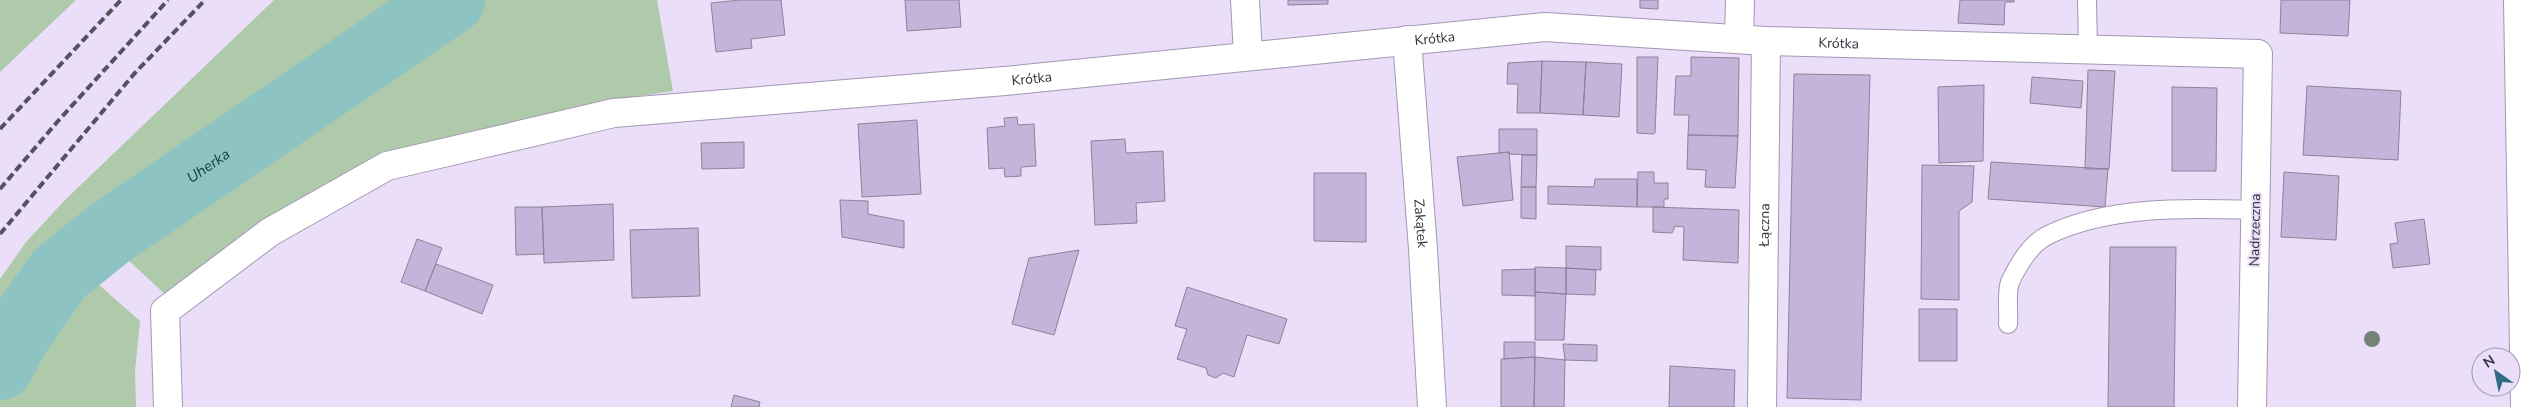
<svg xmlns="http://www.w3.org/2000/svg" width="2531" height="407" font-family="'Nunito Sans',sans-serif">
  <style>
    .green { fill: #aecaaa }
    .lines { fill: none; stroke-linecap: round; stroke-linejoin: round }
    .river { stroke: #8dc3c2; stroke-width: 68 }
    .building { fill: #c5b4da; stroke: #8d829a }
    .service-casing { stroke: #a398b1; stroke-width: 20 }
    .minor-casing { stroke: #a398b1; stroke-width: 30 }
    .secondary-casing { stroke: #a398b1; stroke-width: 30 }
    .service { stroke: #fff; stroke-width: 18 }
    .minor { stroke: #fff; stroke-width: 28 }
    .secondary { stroke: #fff; stroke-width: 28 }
    .rail { stroke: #57515e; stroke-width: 4; stroke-dasharray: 8 4; stroke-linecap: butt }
    .tree { fill: #738376 }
    .labels { text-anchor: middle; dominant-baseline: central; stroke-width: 4; stroke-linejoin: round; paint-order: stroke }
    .street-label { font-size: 14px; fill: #37323d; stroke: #eadef9 }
    .water-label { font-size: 15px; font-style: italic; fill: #114343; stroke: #eadef9 }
  </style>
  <rect width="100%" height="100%" fill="#eadef9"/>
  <path class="green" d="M0 0H76L0 72Z
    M274 0H657L673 91 619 99 420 147 357 167 253 226 168 297 127 259 98 284 140 321 135 372 136 407H0V279L26 242 66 199Z"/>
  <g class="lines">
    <path class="river" id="s1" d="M0 366 17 334 59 274 110 233 451 0"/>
  </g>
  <path class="building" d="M740 0H781L785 35 751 39 752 48 716 52 711 3Z
    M905 0H959L961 27 907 31Z
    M1288 0H1328V4L1288 5Z
    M1640 0H1658V9L1640 8Z
    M1960 0H2014V2H2005L2004 25 1958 23Z
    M2281 0H2350L2348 36 2280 33Z
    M1637 57H1658L1655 133 1653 134 1637 133Z
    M1691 57 1739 58 1738 136 1688 135 1689 115H1674L1676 76H1691Z
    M1542 61 1586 62 1583 115 1540 113Z
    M1542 61 1540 113H1517L1518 84H1507L1508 63Z
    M1586 62 1622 64 1619 117 1583 115Z
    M2088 70 2115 71 2109 169H2085Z
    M1794 74 1870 75 1861 400 1787 398Z
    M2032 77 2083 81 2081 108 2030 103Z
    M1984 85 1983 161 1939 163 1938 87Z
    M2307 86 2401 91 2398 160 2303 155Z
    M2172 87 2217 88 2216 171H2172Z
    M1017 117 1018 125 1034 124 1036 166 1021 167V176L1005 177 1004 168 989 169 987 128 1005 126 1004 118Z
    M917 120 921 194 862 197 858 124Z
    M1499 129H1537V155L1509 154V152L1499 153Z
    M1688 135 1738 136 1735 188 1705 187 1706 170 1687 169Z
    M1125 139 1126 153 1163 151 1165 201 1136 203 1137 223 1095 225 1091 141Z
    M744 142V168L702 169 701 143Z
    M1509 152 1513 200 1463 206 1457 157Z
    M1522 155H1537L1536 187H1521Z
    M1991 162 2108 169 2105 207 1988 199Z
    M1922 165 1974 166 1972 202 1959 211V300L1921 299Z
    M1638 172H1654V183H1668V199H1664V207H1637Z
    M2284 172 2339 176 2336 240 2281 237Z
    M1314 173H1366V242L1314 241Z
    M1595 179H1637V207L1548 204V186L1594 187Z
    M1521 187H1536V219L1521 218Z
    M840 200 868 201V214L904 221V248L842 237Z
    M613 204 614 260 544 263 542 207Z
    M515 207H542L544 254 516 255Z
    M1653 207 1739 210 1738 263 1683 260 1684 227 1675 226 1672 233 1653 232Z
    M2424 219 2430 264 2393 268 2390 244 2398 243 2395 223Z
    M698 228 700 296 632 298 630 230Z
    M417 239 442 248 425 291 401 282Z
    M1566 246 1601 247V270L1566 268Z
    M2110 247H2176L2174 407H2108Z
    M1079 250 1054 335 1012 324 1029 258Z
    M436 264 493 285 482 314 425 291Z
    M1535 267 1566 268V294L1535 292Z
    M1566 268 1596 270 1595 295 1566 294Z
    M1535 269V296L1502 295V270Z
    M1187 287 1287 319 1279 344 1247 335 1234 377 1223 373 1216 378 1208 375 1206 368 1177 359 1187 329 1175 326Z
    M1535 292 1566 294 1564 340H1535Z
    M1919 309H1957V361H1919Z
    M1504 342H1535V357L1504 359Z
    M1563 344 1597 345V361L1565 360Z
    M1535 357 1565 360 1564 407H1534Z
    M1535 357 1534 407H1501V359Z
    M1670 366 1735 370 1734 407H1669Z
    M734 395 760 402 759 407H731Z"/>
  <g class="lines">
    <defs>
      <path id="service" d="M2087 0 2088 50
        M2008 324C2009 312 2006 293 2010 282 2018 265 2030 244 2048 235 2110 205 2188 208 2255 210"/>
      <g id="minor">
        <path d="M1245 0 1248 56"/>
        <path d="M1739 39 1740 0"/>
        <path id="s2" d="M1407 40 1423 249 1432 407"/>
        <path id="s3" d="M168 407 165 311 270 232 387 166 614 113 1005 81 1545 27 1766 41 2258 54 2252 407"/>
        <path id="s4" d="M1762 407 1766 41"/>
      </g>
      <path id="secondary" d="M2518 0 2525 407"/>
    </defs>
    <use href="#service" class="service-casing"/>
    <use href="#minor" class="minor-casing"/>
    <use href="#secondary" class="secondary-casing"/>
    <use href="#service" class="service"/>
    <use href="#minor" class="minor"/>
    <use href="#secondary" class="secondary"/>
    <path class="rail" d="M0 129 121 0
      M0 189 58 121 168 0
      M0 234 134 74 205 0"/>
  </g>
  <circle class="tree" cx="2372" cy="339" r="8"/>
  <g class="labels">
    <g class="street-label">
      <text stroke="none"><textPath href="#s3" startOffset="1419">Krótka</textPath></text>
      <text stroke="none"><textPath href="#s3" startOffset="1824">Krótka</textPath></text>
      <text stroke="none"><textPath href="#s3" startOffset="1014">Krótka</textPath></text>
      <text stroke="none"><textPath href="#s2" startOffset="184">Zakątek</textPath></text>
      <text stroke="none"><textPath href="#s4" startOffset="182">Łączna</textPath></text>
      <text transform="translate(2255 230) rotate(-89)">Nadrzeczna</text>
    </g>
    <g class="water-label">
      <text stroke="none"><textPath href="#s1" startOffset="294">Uherka</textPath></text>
    </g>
  </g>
  <g transform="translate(2496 372) rotate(327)"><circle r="24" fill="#eadef9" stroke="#a299ae"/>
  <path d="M0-4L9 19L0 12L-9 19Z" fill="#326b84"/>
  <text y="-8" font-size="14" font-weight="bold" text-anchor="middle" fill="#37323d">N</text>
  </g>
</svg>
